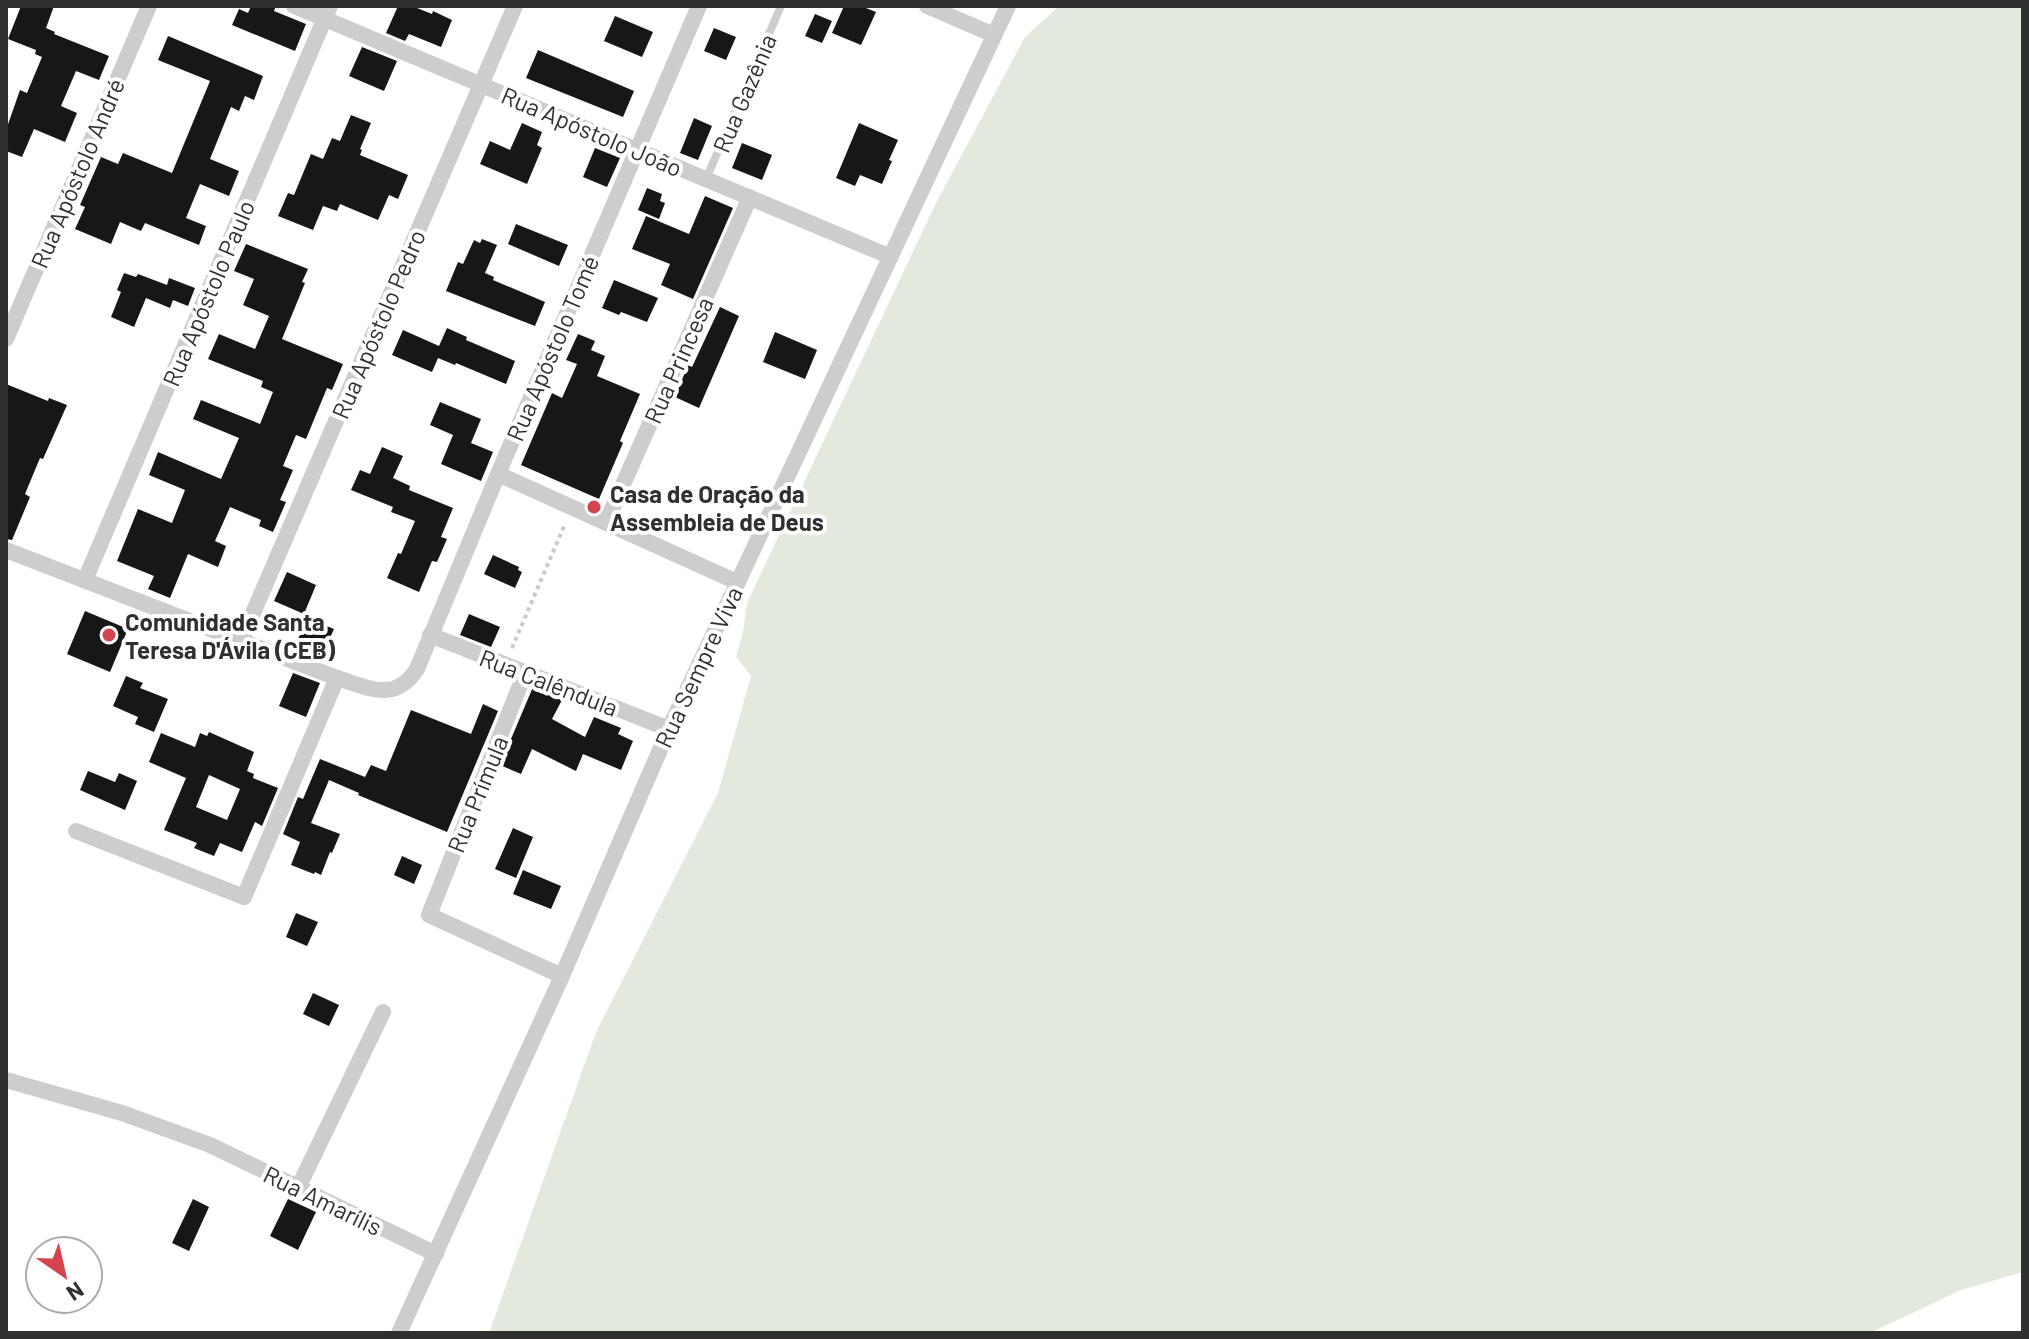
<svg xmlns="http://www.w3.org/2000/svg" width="2029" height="1339" font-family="Barlow,sans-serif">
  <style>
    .green { fill: #e3e9dd }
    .building { fill: #171717; fill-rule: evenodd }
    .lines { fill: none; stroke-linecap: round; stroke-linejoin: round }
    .path { stroke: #cacaca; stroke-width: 4; stroke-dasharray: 4 4; stroke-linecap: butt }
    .service { stroke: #cdcdcd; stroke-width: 8 }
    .minor { stroke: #cdcdcd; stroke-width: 16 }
    .poi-dot { fill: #d5454e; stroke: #fff; stroke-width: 3 }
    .labels { text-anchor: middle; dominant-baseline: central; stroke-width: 8; stroke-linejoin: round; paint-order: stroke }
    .street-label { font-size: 24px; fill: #303030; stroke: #fff }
    .poi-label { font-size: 24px; font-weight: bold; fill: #303030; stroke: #fff; text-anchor: start }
  </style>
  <rect width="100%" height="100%" fill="#fff"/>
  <path class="green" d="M1059 6H2023V1272L1961 1290 1870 1333H489L596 1032 718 793 751 676 736 657 743 632 747 603 936 203 1025 37Z"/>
  <path class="building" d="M21 6H54L46 28 55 32 54 34 109 56 99 80 76 71 61 106 77 113 65 142 34 129 22 157 6 151V130L20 90 27 93 42 57 35 54 36 50 8 39Z
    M251 6H276L274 11 306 24 295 51 232 25 239 9 248 13Z
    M398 6H412L432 14 433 11 452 20 441 47 409 34 405 41 386 33Z
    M844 6H861L876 12 861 45 832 33Z
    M815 14 832 21 822 43 805 36Z
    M615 16 653 32 642 57 604 41Z
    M714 28 736 37 726 60 704 51Z
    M168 36 263 76 254 100 245 96 239 111 231 107 210 159 239 171 229 196 200 184 186 218 206 226 199 245 145 223 141 231 120 222 111 244 75 229 85 207 80 205 101 157 118 164 123 153 172 173 210 81 158 60Z
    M362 47 397 61 384 91 349 76Z
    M538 50 634 91 623 117 526 78Z
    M351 115 371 123 360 149 362 150 360 155 408 175 398 199 389 195 378 220 340 204 337 211 323 206 313 230 278 216 288 193 294 195 311 154 323 159 332 138 340 141Z
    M694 118 712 126 698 160 680 153Z
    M522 123 542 132 537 145 542 148 527 184 480 164 490 141 510 150Z
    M859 123 898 140 889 160 892 161 882 184 860 175 855 186 836 178Z
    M742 143 772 155 762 180 732 168Z
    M595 148 620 158 607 187 583 177Z
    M647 188 662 194 660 201 665 203 659 219 638 210Z
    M705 196 733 208 693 299 661 285 670 264 632 249 646 216 689 234Z
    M516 224 568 245 559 266 508 244Z
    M482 239 497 245 485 273 494 277 493 280 545 302 535 326 446 291 458 262 463 264 474 240 480 243Z
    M246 244 308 269 302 282 305 283 282 339 343 364 332 390 327 388 306 439 296 435 283 466 293 470 280 500 286 502 273 532 259 526 261 520 230 507 215 541 226 546 218 567 188 554 170 598 148 589 154 576 117 561 138 509 172 523 185 490 149 475 158 452 221 479 239 438 193 419 201 400 260 424 273 392 261 387 263 381 208 359 219 334 255 349 269 316 243 305 254 279 234 271Z
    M124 273 136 277 138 274 167 285 169 278 195 288 188 306 173 300 170 308 146 298 134 327 111 317 121 292 117 290Z
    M614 280 658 298 647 322 621 312 619 315 602 308Z
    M720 307 739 316 699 408 675 397 688 365 692 367Z
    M447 328 467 337 466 340 515 361 506 384 456 363 455 365 438 358 432 372 392 355 403 330 439 346Z
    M775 332 817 350 805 379 763 362Z
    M578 334 595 341 591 350 605 356 597 376 640 394 620 441 623 443 599 499 521 465 552 393 562 398 577 364 566 360Z
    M6 384 48 401 49 398 67 405 43 459 40 458 25 494 30 497 12 540 6 539Z
    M440 402 481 419 471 443 493 452 481 481 441 464 453 435 430 425Z
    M382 447 403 456 393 478 410 486 409 490 453 508 441 537 447 539 437 562 432 561 419 592 387 578 398 553 401 554 415 521 391 512 393 507 351 490 360 470 370 474Z
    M493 555 519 567 518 570 522 572 515 588 484 574Z
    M287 572 316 585 304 614 274 601Z
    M85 611 128 629 110 672 67 654Z
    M469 614 500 627 491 647 460 635Z
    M307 618 334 629 320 660 294 649Z
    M293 673 320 683 306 717 279 706Z
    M126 676 143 683 140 688 168 699 154 732 135 724 138 717 113 706Z
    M533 687 562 700 552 719 585 737 594 717 621 728 618 734 633 741 621 770 583 754 576 771 532 749 521 774 500 765Z
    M483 704 498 711 447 832 358 795 359 793 329 780 311 823 340 834 332 853 330 852 321 875 315 872 314 874 291 865 300 842 283 834 298 797 303 799 320 759 365 777 371 765 386 771 411 710 471 734Z
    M209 732 254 752 247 771 254 774 253 778 278 788 262 826 255 822 242 852 220 843 214 856 194 848 197 843 164 830 186 778 149 762 161 733 195 747 200 733 207 736ZM209 775 240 789 227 820 196 807Z
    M88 771 115 782 119 773 137 781 125 810 80 790Z
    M513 828 533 837 516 878 495 869Z
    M402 856 422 865 414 884 394 875Z
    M523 870 561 886 551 909 513 894Z
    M296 913 318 922 307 946 286 937Z
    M313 993 339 1005 329 1026 303 1014Z
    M193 1199 209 1207 189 1251 172 1243Z
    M288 1199 316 1212 298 1250 270 1236Z"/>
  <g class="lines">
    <path class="path" d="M512 648 565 524"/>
    <path class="service" d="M706 179 781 6"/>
    <path class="minor" d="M294 6 891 257
      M927 6 994 35
      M6 339 149 6
      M498 474 737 582
      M606 523 750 197
      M6 550 337 678C369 688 395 703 417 669L498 474 699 6
      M85 580 330 6
      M430 635 669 729
      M241 641 515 6
      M525 673 429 915 562 976
      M76 831 244 897 337 678
      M6 1080 122 1113 210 1145 436 1254
      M298 1188 383 1012
      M399 1333 562 976 669 729 1008 6"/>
  </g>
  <g class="poi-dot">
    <circle cx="594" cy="507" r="8"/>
    <circle cx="109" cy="635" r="8"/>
  </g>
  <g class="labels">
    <g class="street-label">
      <text transform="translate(744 93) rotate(-67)">Rua Gazênia</text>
      <text transform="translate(592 131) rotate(23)">Rua Apóstolo João</text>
      <text transform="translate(77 173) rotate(-67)">Rua Apóstolo André</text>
      <text transform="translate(208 293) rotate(-67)">Rua Apóstolo Paulo</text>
      <text transform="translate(378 324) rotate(-67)">Rua Apóstolo Pedro</text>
      <text transform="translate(552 348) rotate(-67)">Rua Apóstolo Tomé</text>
      <text transform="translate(678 360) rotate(-66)">Rua Princesa</text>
      <text transform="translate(698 667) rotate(-65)">Rua Sempre Viva</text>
      <text transform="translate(549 682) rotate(21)">Rua Calêndula</text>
      <text transform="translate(477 794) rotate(-68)">Rua Prímula</text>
      <text transform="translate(323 1200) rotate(26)">Rua Amarílis</text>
    </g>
    <g class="poi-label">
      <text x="610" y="493">Casa de Oração da<tspan x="610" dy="28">Assembleia de Deus</tspan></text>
      <text x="125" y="621">Comunidade Santa<tspan x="125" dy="28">Teresa D'Ávila (CEB)</tspan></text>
    </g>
  </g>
  <rect width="2029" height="1339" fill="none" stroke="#303030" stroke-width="16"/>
  <g transform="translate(64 1275) rotate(146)"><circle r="38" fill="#ffffff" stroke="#acacac" stroke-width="2"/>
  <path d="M0-6L14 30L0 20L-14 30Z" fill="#d5454e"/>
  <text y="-12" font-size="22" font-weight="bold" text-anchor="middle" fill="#303030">N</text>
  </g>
</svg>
